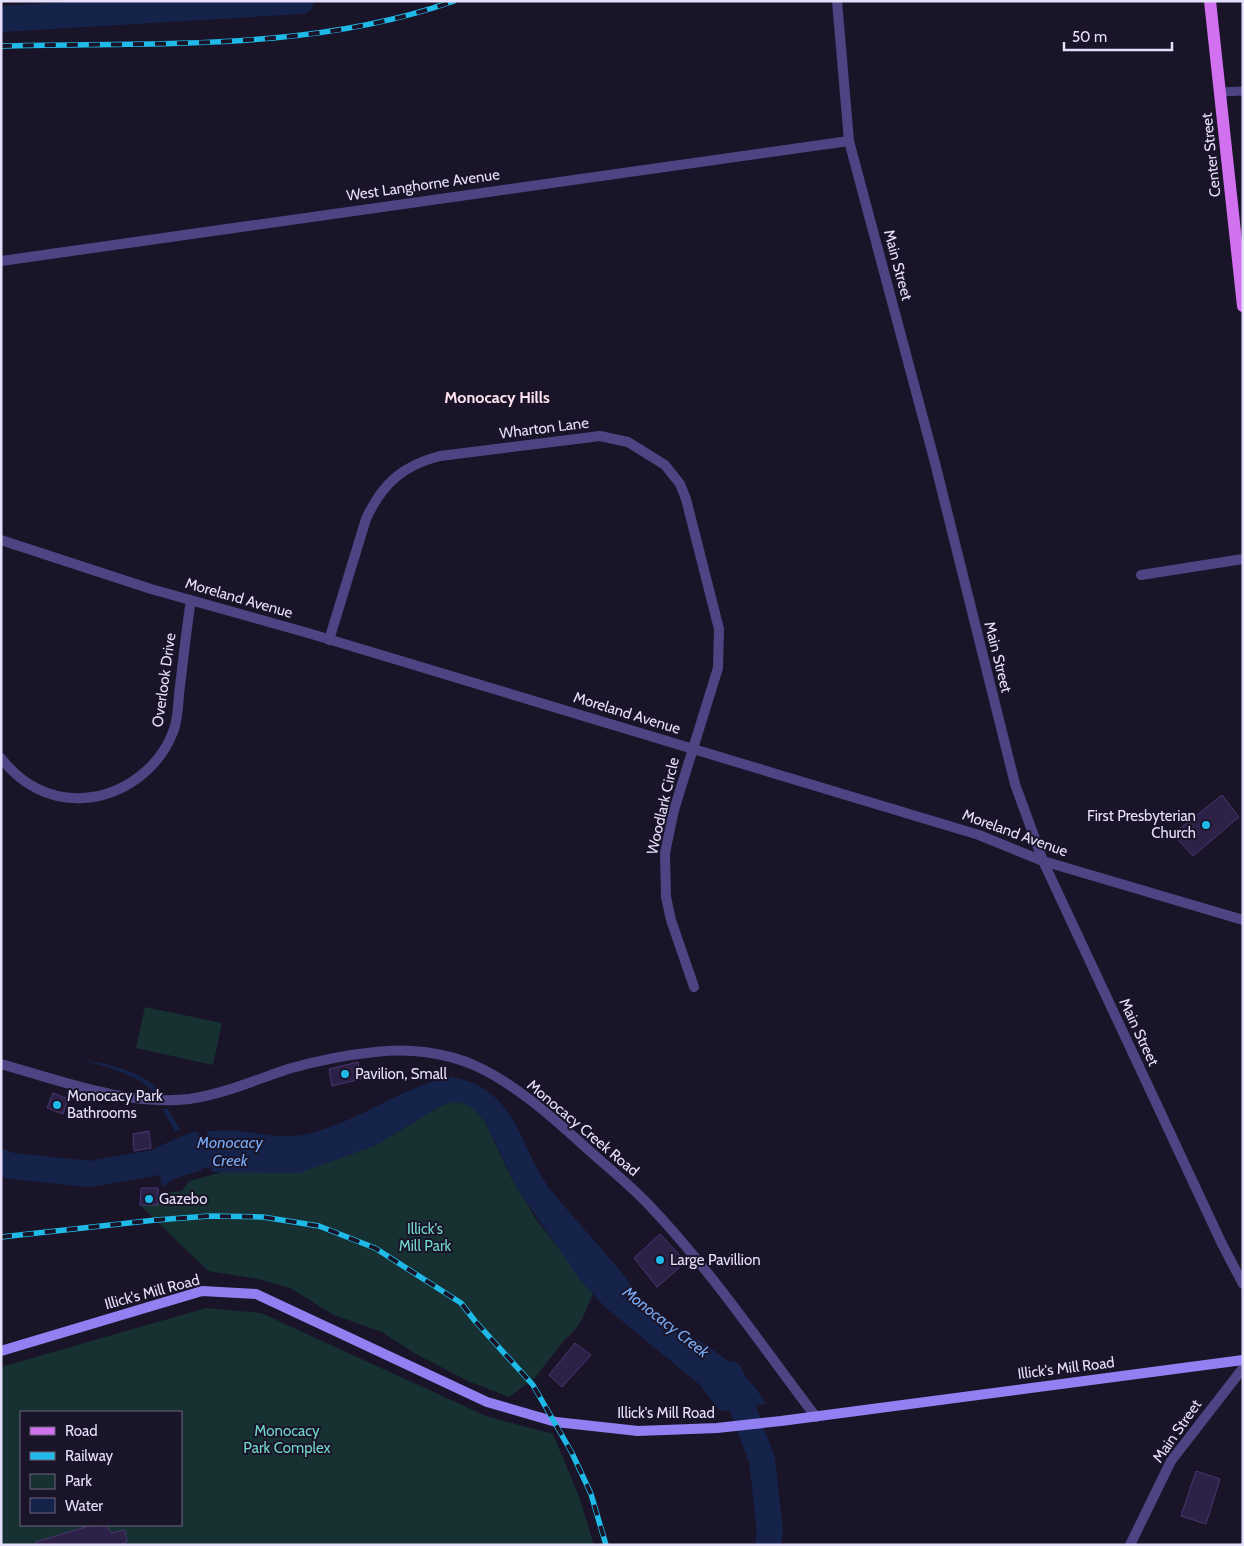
<svg xmlns="http://www.w3.org/2000/svg" width="1244" height="1546" font-family="Cabin,sans-serif">
  <style>
    .green { fill: #173032; fill-rule: evenodd }
    .water { fill: #15234b }
    .lines { fill: none; stroke-linecap: round; stroke-linejoin: round }
    .river { stroke: #15234b; stroke-width: 26 }
    .building { fill: #2e2148; stroke: #493671 }
    .lane { stroke: #4e4483; stroke-width: 9 }
    .street { stroke: #4e4483; stroke-width: 10 }
    .secondary { stroke: #9180f2; stroke-width: 10 }
    .primary { stroke: #d171f0; stroke-width: 12 }
    .rail-casing { stroke: #1fbae8; stroke-width: 5.5 }
    .rail { stroke: #1a1429; stroke-width: 4; stroke-dasharray: 11; stroke-linecap: butt }
    .poi-dot { fill: #1fbae8; stroke: #1a1429; stroke-width: 2 }
    .labels { text-anchor: middle; dominant-baseline: central; stroke-width: 4; stroke-linejoin: round; paint-order: stroke }
    .street-label { font-size: 15px; fill: #e6dffc; stroke: #1a1429 }
    .poi-label { font-size: 15px; fill: #e6dffc; stroke: #1a1429; text-anchor: start }
    .park-label { font-size: 15px; fill: #71d6c9; stroke: #1a1429 }
    .neighbourhood-label { font-size: 16px; font-weight: bold; fill: #fce1ee; stroke: #1a1429 }
    .water-label { font-size: 16px; font-style: italic; fill: #77a9f1; stroke: #1a1429 }
  </style>
  <rect width="100%" height="100%" fill="#1a1429"/>
  <path class="green" d="M145 1007 222 1023 213 1065 136 1048Z
    M453 1102 463 1103 474 1109 484 1120 511 1177 536 1219 593 1293C586 1310 581 1328 565 1339L534 1379 509 1397 468 1381 414 1353 382 1332 334 1315 290 1288 258 1279 208 1271 140 1205H158V1194L182 1191 189 1181 226 1171 298 1173 378 1144 442 1105Z
    M206 1308 261 1313 486 1416 553 1434 579 1496 594 1545H1V1367ZM21 1412H181V1525H21Z"/>
  <path class="water" d="M81 1060C107 1063 143 1071 161 1092L152 1091C139 1075 101 1065 81 1060Z
    M450 1077C519 1087 518 1150 553 1193 575 1220 600 1246 622 1273 629 1281 634 1294 642 1301 681 1333 741 1358 766 1404L720 1411 700 1385 605 1307 580 1280 517 1188 484 1120 474 1109 463 1103 453 1102 442 1105 378 1144 300 1173 212 1172 207 1131C218 1131 228 1130 238 1131 260 1133 282 1139 303 1135 356 1124 398 1088 450 1077Z
    M162 1109H168L180 1129 175 1131Z
    M192 1132 199 1133 202 1170 176 1178 162 1187 155 1148Z"/>
  <g class="lines">
    <path class="river" d="M1 19 301 1
      M1 1162 12 1166 90 1174 193 1156 245 1151
      M730 1374 762 1460 770 1531 768 1545"/>
  </g>
  <path class="building" d="M1222 795 1239 817 1193 856 1173 834Z
    M358 1062 361 1079 332 1086 329 1069Z
    M53 1093 68 1099 63 1114 47 1108Z
    M149 1131 151 1148 134 1151 133 1134Z
    M141 1188H158V1205H140Z
    M660 1234 686 1262 657 1287 634 1258Z
    M575 1343 591 1355 562 1387 549 1375Z
    M1196 1471 1220 1479 1206 1524 1181 1516Z
    M92 1525H106L111 1533 125 1530 127 1542 118 1545H36V1542Z"/>
  <g class="lines">
    <path class="lane" d="M1221 92 1243 91"/>
    <path class="street" d="M837 1 849 141 934 459 1015 784 1043 861 1222 1244 1243 1284
      M1 261 849 141
      M1 540 151 589 308 633 979 835 1043 861 1243 920
      M1141 575 1243 559
      M329 640 366 519C382 484 403 465 440 456L600 436 628 442 665 465 680 484 686 499 719 629 718 668 674 810 665 853 666 897 671 920 694 987
      M1 758C21 784 49 800 83 798 122 796 159 769 173 732 178 720 178 707 179 694 183 663 186 631 191 600
      M1 1064C62 1081 126 1106 189 1099 224 1094 255 1080 288 1069 316 1061 345 1055 375 1052 408 1048 445 1052 476 1066 515 1084 551 1116 583 1145 604 1164 628 1183 648 1204 711 1270 761 1345 816 1417
      M1130 1545 1171 1461 1243 1368"/>
    <path class="secondary" d="M1 1351 202 1291 256 1294 487 1402 556 1422 638 1431 717 1428 781 1421 1243 1360"/>
    <path class="primary" d="M1210 1 1243 306"/>
    <defs>
      <path id="rail" d="M1 46C152 42 311 52 454 1
        M1 1237 156 1220 209 1216 263 1217 319 1226 375 1248 461 1303 475 1321 533 1385 572 1453 591 1494 606 1545"/>
    </defs>
    <use href="#rail" class="rail-casing"/>
    <use href="#rail" class="rail"/>
  </g>
  <g class="poi-dot">
    <circle cx="1206" cy="825" r="5"/>
    <circle cx="345" cy="1074" r="5"/>
    <circle cx="57" cy="1105" r="5"/>
    <circle cx="149" cy="1199" r="5"/>
    <circle cx="660" cy="1260" r="5"/>
  </g>
  <g class="labels">
    <g class="street-label">
      <text transform="translate(1211 155) rotate(-96)">Center Street</text>
      <text transform="translate(423 185) rotate(-8)">West Langhorne Avenue</text>
      <text transform="translate(898 265) rotate(75)">Main Street</text>
      <text transform="translate(544 428) rotate(-7)">Wharton Lane</text>
      <text transform="translate(239 598) rotate(16)">Moreland Avenue</text>
      <text transform="translate(998 657) rotate(76)">Main Street</text>
      <text transform="translate(164 680) rotate(-82)">Overlook Drive</text>
      <text transform="translate(627 713) rotate(17)">Moreland Avenue</text>
      <text transform="translate(663 806) rotate(-77)">Woodlark Circle</text>
      <text transform="translate(1015 833) rotate(20)">Moreland Avenue</text>
      <text transform="translate(1139 1032) rotate(65)">Main Street</text>
      <text transform="translate(583 1128) rotate(40)">Monocacy Creek Road</text>
      <text transform="translate(152 1292) rotate(-15)">Illick's Mill Road</text>
      <text transform="translate(1066 1368) rotate(-7)">Illick's Mill Road</text>
      <text x="666" y="1413">Illick's Mill Road</text>
      <text transform="translate(1177 1431) rotate(-55)">Main Street</text>
    </g>
    <g class="poi-label">
      <text x="1196" y="816" text-anchor="end">First Presbyterian<tspan x="1196" dy="17">Church</tspan></text>
      <text x="355" y="1074">Pavilion, Small</text>
      <text x="67" y="1096">Monocacy Park<tspan x="67" dy="17">Bathrooms</tspan></text>
      <text x="159" y="1199">Gazebo</text>
      <text x="670" y="1260">Large Pavillion</text>
    </g>
    <g class="park-label">
      <text x="425" y="1229">Illick's<tspan x="425" dy="17">Mill Park</tspan></text>
      <text x="287" y="1431">Monocacy<tspan x="287" dy="17">Park Complex</tspan></text>
    </g>
    <g class="neighbourhood-label">
      <text x="497" y="397">Monocacy Hills</text>
    </g>
    <g class="water-label">
      <text x="230" y="1142">Monocacy<tspan x="230" dy="18">Creek</tspan></text>
      <text transform="translate(666 1322) rotate(38)">Monocacy Creek</text>
    </g>
  </g>
  <rect width="1244" height="1546" fill="none" stroke="#e6dffc" stroke-width="5"/>
  <rect x="20" y="1411" width="162" height="115" fill="#1a1429" stroke="#6c657d"/>
  <rect x="30" y="1427" width="25" height="8" fill="#d171f0" stroke="#6c657d"/>
  <text x="65" y="1436" font-size="15" fill="#e6dffc">Road</text>
  <rect x="30" y="1452" width="25" height="8" fill="#1fbae8" stroke="#6c657d"/>
  <text x="65" y="1461" font-size="15" fill="#e6dffc">Railway</text>
  <rect x="30" y="1474" width="25" height="15" fill="#173032" stroke="#6c657d"/>
  <text x="65" y="1486" font-size="15" fill="#e6dffc">Park</text>
  <rect x="30" y="1498" width="25" height="15" fill="#15234b" stroke="#6c657d"/>
  <text x="65" y="1511" font-size="15" fill="#e6dffc">Water</text>
  <path d="M1064 42v8h108v-8" fill="none" stroke="#e6dffc" stroke-width="2.5"/>
  <text x="1072" y="42" font-size="15" fill="#e6dffc" stroke="#1a1429" stroke-width="4" paint-order="stroke">50 m</text>
</svg>
